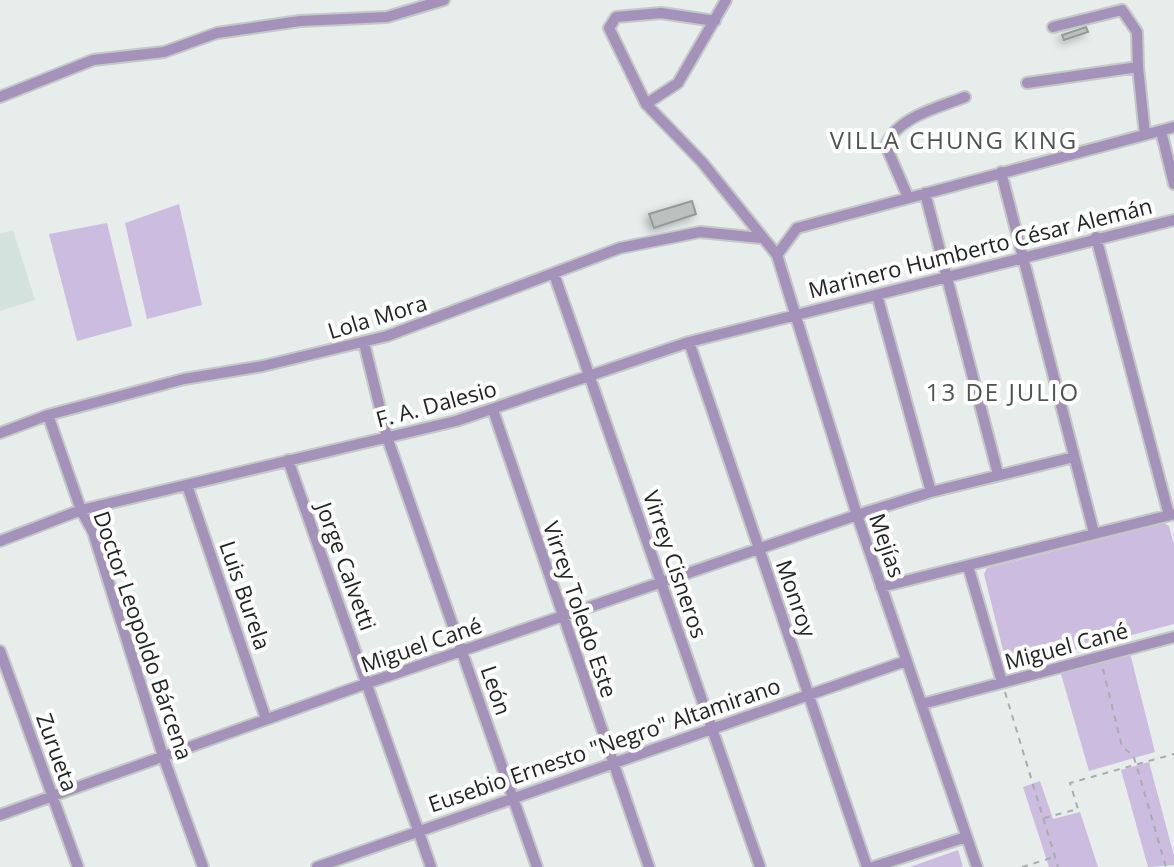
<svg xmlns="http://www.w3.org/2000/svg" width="1174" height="867" font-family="'Open Sans',sans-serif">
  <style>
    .built { fill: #d3e2dc }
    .green { fill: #ccbcdf }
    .building { fill: #bbc1be; stroke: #939a97; stroke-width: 2; filter: url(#shadow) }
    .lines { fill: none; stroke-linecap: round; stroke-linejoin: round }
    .minor-casing { stroke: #c3c9c6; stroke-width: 14 }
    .path { stroke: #a7adaa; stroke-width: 2; stroke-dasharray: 6 6; stroke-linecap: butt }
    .minor { stroke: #a592ba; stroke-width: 10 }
    .labels { text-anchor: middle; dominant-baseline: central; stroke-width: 8; stroke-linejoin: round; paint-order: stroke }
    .street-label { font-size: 22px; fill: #222524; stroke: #fff }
    .neighbourhood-label { font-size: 24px; letter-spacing: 2px; fill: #4e5451; stroke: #fff }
  </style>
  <defs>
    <filter id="shadow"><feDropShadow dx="-3.5" dy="3.5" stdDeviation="4" flood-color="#0004"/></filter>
  </defs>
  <rect width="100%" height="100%" fill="#e6edea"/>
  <path class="built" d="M13 230 35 300 0 311V234Z"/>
  <path class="green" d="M179 204 202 305 147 319 125 223Z
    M107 223 132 326 77 341 49 234Z
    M1164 523 1169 526 1174 545V624L1012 666 1006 662 984 574 987 568Z
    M1130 653 1155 752 1089 771 1061 674Z
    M1149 762 1174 856V865L1148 867 1121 770Z
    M1040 781 1053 819 1080 812 1098 867H1049L1023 787Z
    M958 850 963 867H910Z"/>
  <path class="building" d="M1086 27 1088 32 1064 40 1062 35Z
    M692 201 696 214 654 228 649 214Z"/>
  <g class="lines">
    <defs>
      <path id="minor" d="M715 21 661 13 616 17 609 28 646 104 702 162 777 255 857 515 977 867
        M1053 27 1122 10 1137 32 1138 67
        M1027 83 1138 67 1145 135
        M0 97 93 60 164 52 217 33 300 21 387 17 444 0
        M646 104 678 83 726 0
        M1161 131 1174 184
        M1001 172 1094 533
        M925 193 998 474
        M908 197 886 146C896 117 940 107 965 97
        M1096 237 1169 515
        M777 255 797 228 1174 127
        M554 274 760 867
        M877 295 931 492
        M689 342 867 867
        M364 343 387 437 537 867
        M493 410 649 867
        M48 415 81 510 93 532 163 756 203 867
        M0 433 48 415 184 379 263 366 387 336 620 248 700 232 761 238
        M288 460 431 867
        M187 485 266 719
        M0 541 81 510 456 421 689 342 1174 220
        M968 566 1002 682
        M881 587 1174 514
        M0 651 78 867
        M922 704 1174 637
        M0 815 368 683 857 515 931 492 1074 457
        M317 867 906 661
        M873 867 966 837"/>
    </defs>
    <use href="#minor" class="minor-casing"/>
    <path class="path" d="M1103 669 1122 747 1133 755 1136 764 1166 867
      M1005 692 1058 867
      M1044 818 1078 809 1070 783 1174 754
      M1022 867 1054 857"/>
    <use href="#minor" class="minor"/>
  </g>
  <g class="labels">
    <g class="street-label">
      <text transform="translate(980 247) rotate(-14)">Marinero Humberto César Alemán</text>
      <text transform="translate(377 316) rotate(-17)">Lola Mora</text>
      <text transform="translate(436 403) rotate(-15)">F. A. Dalesio</text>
      <text transform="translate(888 545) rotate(71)">Mejías</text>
      <text transform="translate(676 564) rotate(71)">Virrey Cisneros</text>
      <text transform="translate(347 566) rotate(70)">Jorge Calvetti</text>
      <text transform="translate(246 595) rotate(71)">Luis Burela</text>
      <text transform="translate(797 598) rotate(71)">Monroy</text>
      <text transform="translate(581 609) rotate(71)">Virrey Toledo Este</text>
      <text transform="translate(144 635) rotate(71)">Doctor Leopoldo Bárcena</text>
      <text transform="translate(421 644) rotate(-19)">Miguel Cané</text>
      <text transform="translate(1066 645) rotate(-15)">Miguel Cané</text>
      <text transform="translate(497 690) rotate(71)">León</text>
      <text transform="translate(604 744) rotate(-19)">Eusebio Ernesto "Negro" Altamirano</text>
      <text transform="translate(58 752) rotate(70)">Zurueta</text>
    </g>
    <g class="neighbourhood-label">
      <text x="954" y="139">VILLA CHUNG KING</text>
      <text x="1003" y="391">13 DE JULIO</text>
    </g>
  </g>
</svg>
